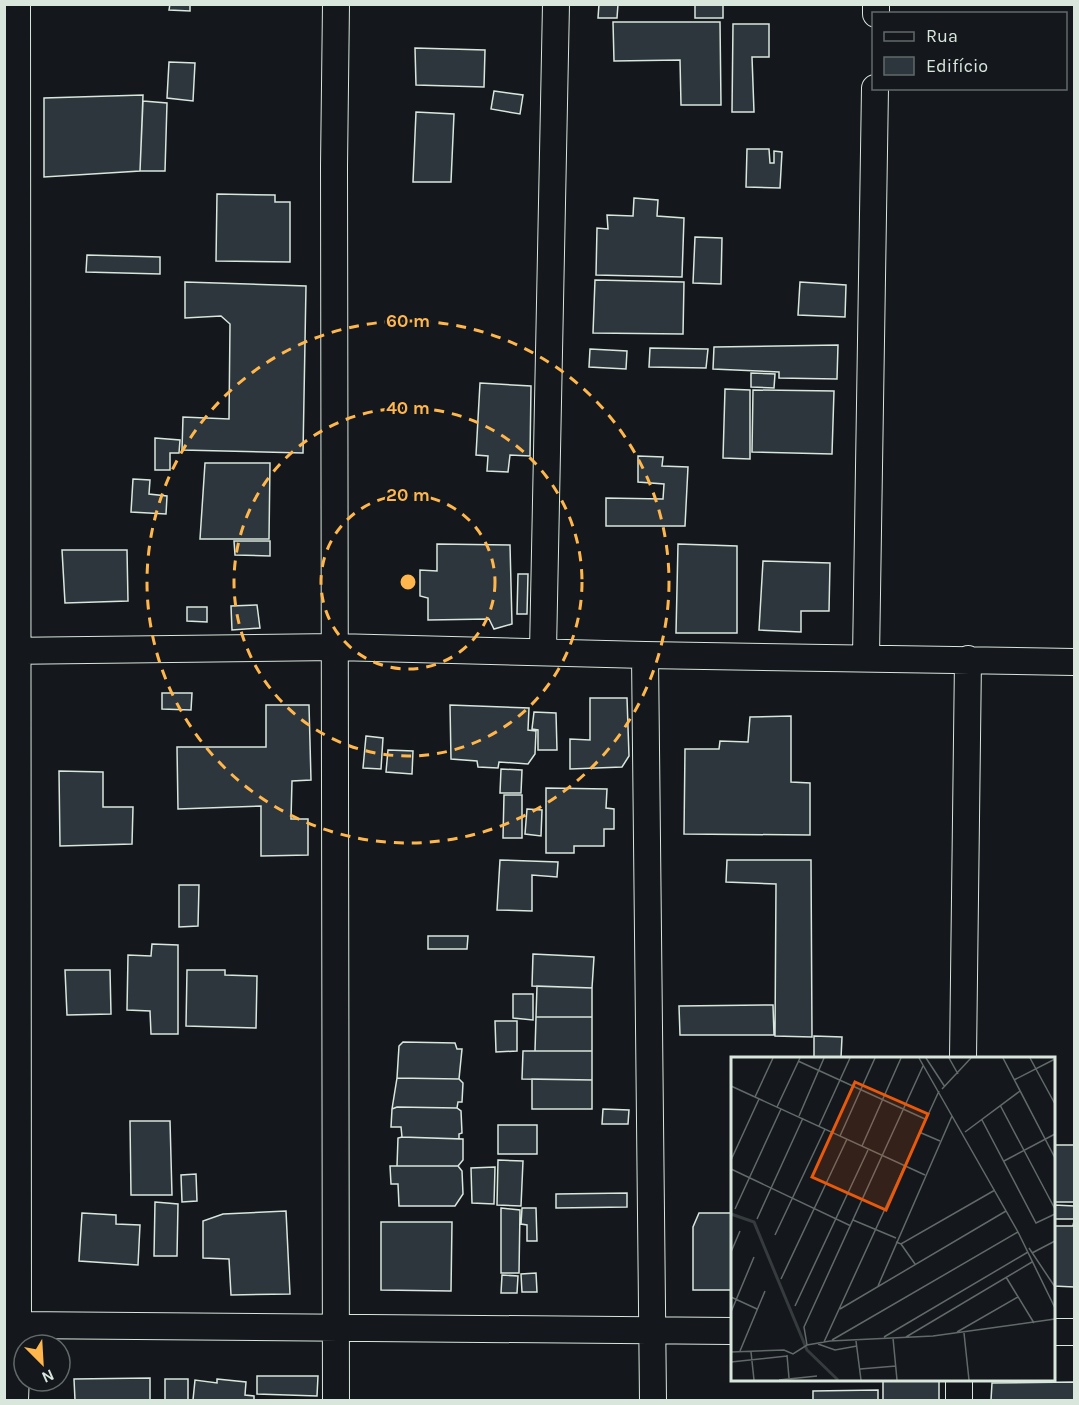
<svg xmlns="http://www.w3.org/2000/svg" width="1079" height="1405" font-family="Karla,sans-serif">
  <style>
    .building { fill: #2c363c; stroke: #d8e6dc; stroke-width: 1.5 }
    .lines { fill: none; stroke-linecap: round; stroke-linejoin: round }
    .street-casing { stroke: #d8e6dc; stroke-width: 28 }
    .street { stroke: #14181c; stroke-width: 26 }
    .ring { fill: none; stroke: #ffb74d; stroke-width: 3; stroke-dasharray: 10 8 }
    .inset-river { fill: none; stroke: #363b3e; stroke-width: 3 }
    .inset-road { fill: none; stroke: #626a69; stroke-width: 1.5 }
    .view { fill: #e8590c; fill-opacity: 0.15; stroke: #e8590c; stroke-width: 3 }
    .inset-edge { fill: none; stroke: #d8e6dc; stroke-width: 3 }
    .centre { fill: #ffb74d; stroke: #14181c; stroke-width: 3 }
    .ring-label { font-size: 18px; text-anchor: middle; font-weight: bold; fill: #ffb74d; stroke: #14181c; stroke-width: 4.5; stroke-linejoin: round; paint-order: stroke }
  </style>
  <rect width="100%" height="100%" fill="#14181c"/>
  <path class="building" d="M170 4H190V11L169 10Z
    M599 4H618L617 18H598Z
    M695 4H723V18H695Z
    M613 22H720L721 105H681L680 60 614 61Z
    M733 24H769V57H752L754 112H732Z
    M415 48 485 50 484 87 416 85Z
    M169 62 195 63 193 101 167 98Z
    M494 91 523 95 520 114 491 109Z
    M143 95 140 171 44 177V98Z
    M143 101 167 103 165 171H140Z
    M416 112 454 114 451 182H413Z
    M747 149H769L770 163H774V151L782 152 780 188 746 187Z
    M217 194 275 195V202H290V262L216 261Z
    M634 198 658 200 657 216 684 218 682 277 596 275 597 228 608 229 607 215 633 216Z
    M695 237 722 238 721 284 693 283Z
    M87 255 160 257V274L86 272Z
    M595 280 684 282 683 334 593 333Z
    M185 282 306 286 303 453 182 450 183 417 229 419 230 324 221 316 185 318Z
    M800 282 846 285 845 317 798 315Z
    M838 345 837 379 779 378V372L713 369 714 347Z
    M650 348 708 349 706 368 649 367Z
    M590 349 627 351 626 369 589 367Z
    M751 373 775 374 774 388 751 387Z
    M480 383 531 386 530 456 510 455 508 472 487 471 488 456 476 455Z
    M725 389 750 390V459L723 458Z
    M753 390 834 391 832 454 752 452Z
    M155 438 180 440 179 453H170V470H155Z
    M638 456 663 457 662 466 688 467 685 526H606V498L663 499 664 484 638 482Z
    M205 463H270L269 539H200Z
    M133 479 150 480 149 494 167 496 166 514 131 512Z
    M234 541H270V556L235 555Z
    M437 544 510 545 512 624 494 629 489 619 428 620V598L420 596V570L437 571Z
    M678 544 737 546V633H676Z
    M62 550H127L128 601 65 603Z
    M763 561 830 563 829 611H801V632L759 630Z
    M518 574H528L527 614H517Z
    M257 605 260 628 232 630 231 606Z
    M187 607H207V622L187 621Z
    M162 693H192L191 710 162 709Z
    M590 698H627L629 756 622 767 570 769V739L590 740Z
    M266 705H309L311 780 292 781 291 819H308V855L261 856V806L178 809 177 747H266Z
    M450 705 529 708 528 730 536 731 535 754 528 764 499 762 498 768 478 767 477 761 451 759Z
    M534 712 556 713 557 750H538V730L532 729Z
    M791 716V782L810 783V835L684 834 685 749H719L720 741 748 742 750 717Z
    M366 736 383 738 381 769 363 768Z
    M388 750 413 751 412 774 386 772Z
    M501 769 522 770 521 793H500Z
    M59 771 103 772V807H133L132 844 60 846Z
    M546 788 607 789 606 808 614 809V829H604V846H574V853H546Z
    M504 795H522V838H503Z
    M527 809 542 810 541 836 525 834Z
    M500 860 558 862 557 877 532 875V911L497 910Z
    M727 860H811L812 1037 775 1036 776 884 726 882Z
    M179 885H199L198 926 179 927Z
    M428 936H468L467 949H428Z
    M152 944 178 945V1034H151L150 1011 127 1010 128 955 151 956Z
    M533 954 594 957 592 988 532 986Z
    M65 970H110L111 1014 67 1015Z
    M187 970H225V975L257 976 256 1028 186 1026Z
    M537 986 592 988V1017H536Z
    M513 994H533V1020L513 1018Z
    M773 1005 774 1035H680L679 1006Z
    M536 1017H592V1051H535Z
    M495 1021H517V1051L496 1052Z
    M814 1036 842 1037 841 1058H814Z
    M403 1042 455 1043 457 1049H462L459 1079 397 1078 399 1046Z
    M523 1051H592V1080L522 1079Z
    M397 1078 459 1079 463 1083 462 1102H458L457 1108 397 1107 392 1109Z
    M532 1079 592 1080V1109H532Z
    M397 1107 457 1108 461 1111 462 1133 459 1134V1139L402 1137 401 1127H391L392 1109Z
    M603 1109 629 1110 628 1124H602Z
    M130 1121H170L172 1195H131Z
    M498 1125H537V1154H498Z
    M402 1137 463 1139V1160L458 1166H397L398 1138Z
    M1054 1145H1074V1202H1054Z
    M498 1160 523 1161 521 1206 497 1205Z
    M390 1166H458L462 1171 463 1194 455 1206H399L398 1184H391Z
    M495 1167 494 1204 472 1203 471 1168Z
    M196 1174 197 1201 182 1202 181 1175Z
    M627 1193V1207L556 1208V1194Z
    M155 1202 178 1204 177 1256H154Z
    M1054 1205 1074 1206V1219H1054Z
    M501 1208 520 1210 519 1273H501Z
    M522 1208H536L537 1241H527V1225L521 1224Z
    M286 1211 290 1294 231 1295 229 1259 203 1258V1221L223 1214Z
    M82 1213 116 1215V1224L140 1225 138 1265 79 1261Z
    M699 1213H732V1290H693V1227Z
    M1074 1221V1287L1054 1286V1226H1073Z
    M381 1222H452L451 1291 381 1290Z
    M536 1273 537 1292H522L521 1274Z
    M502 1275 518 1276 517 1293H501Z
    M257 1376H318L317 1396 257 1394Z
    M150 1378V1400H75L74 1379Z
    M165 1379H188V1400H165Z
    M217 1379 246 1382 245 1395 254 1396V1400H193L195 1380 217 1383Z
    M939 1380V1400H883V1381Z
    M1074 1382V1400H991L992 1383Z
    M878 1390V1400H813V1391Z"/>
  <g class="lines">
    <defs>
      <path id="street" d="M336 4 334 166 336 1400
        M876 14V4
        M4 651 335 647 645 655 1074 662
        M543 651 556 4
        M645 655 653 1400
        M866 657 875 88
        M963 1058 968 659
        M18 1325 732 1331
        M1054 1332H1074
        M959 1380V1400
        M15 1400 18 1325 17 4"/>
    </defs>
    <use href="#street" class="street-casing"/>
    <use href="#street" class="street"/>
  </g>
  <g class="ring">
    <circle cx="408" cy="582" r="87"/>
    <circle cx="408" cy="582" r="174"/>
    <circle cx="408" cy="582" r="261"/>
  </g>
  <g transform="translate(731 1057)">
    <rect width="324" height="324" fill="#14181c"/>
    <path class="inset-river" d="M0 157 23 165 76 293 107 323"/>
    <path class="inset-road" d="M188 1 287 175 324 251M195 1 214 30M218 1 227 17M272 1 324 101M299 1 324 47M67 4 194 62M283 23 324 2M0 29 194 118M211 32 240 1M24 40 42 1M269 48 324 152M46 50 69 1M68 59 93 1M251 63 305 166 324 157M88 69 119 1M188 75 209 84M234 75 289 34M109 79 144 1M131 89 170 1M0 103 28 42M273 104 324 77M0 112 120 169M4 152 50 52M26 162 72 61M122 163 165 181M44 178 94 72M165 185 170 187 264 133M170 187 184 207M298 191 324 230M0 195 9 174M301 196 324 184M275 220 303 266M50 222 116 82M147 229 221 59M0 240 26 252M64 249 137 93M109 252 275 154M0 255 23 200M226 275 287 240M233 276 238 323M153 280 297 195M175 280 301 205M162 281 166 323M101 283 287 175M125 284 130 323M93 285 208 34M87 287 104 293 126 289M76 288 73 270 192 9M9 294 34 234M0 295 53 293 62 297 76 288 99 284 202 279 324 262M20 295 23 323M56 298 58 321M0 305 56 299M129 312 165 309M48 323 86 319"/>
    <path class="view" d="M124 25 197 57 155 153 81 120Z"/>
    <rect width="324" height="324" class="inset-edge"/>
  </g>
  <circle cx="408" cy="582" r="9" class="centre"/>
  <g class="ring-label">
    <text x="408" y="327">60 m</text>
    <text x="408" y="414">40 m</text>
    <text x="408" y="501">20 m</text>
  </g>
  <rect width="1079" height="1405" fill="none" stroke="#d8e6dc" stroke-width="12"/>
  <rect x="872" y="12" width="195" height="78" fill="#14181c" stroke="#626a69" stroke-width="1.5"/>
  <rect x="884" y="32" width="30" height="9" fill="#14181c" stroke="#626a69" stroke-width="1.5"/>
  <text x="926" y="42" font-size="18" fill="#d8e6dc">Rua</text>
  <rect x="884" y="57" width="30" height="18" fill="#2c363c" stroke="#626a69" stroke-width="1.5"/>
  <text x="926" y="72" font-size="18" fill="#d8e6dc">Edifício</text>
  <g transform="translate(42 1363) rotate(156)"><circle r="28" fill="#14181c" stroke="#626a69" stroke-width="1.5"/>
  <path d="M0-4.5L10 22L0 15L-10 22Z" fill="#ffb74d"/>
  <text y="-9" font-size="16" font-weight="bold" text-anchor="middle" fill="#d8e6dc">N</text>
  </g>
</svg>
